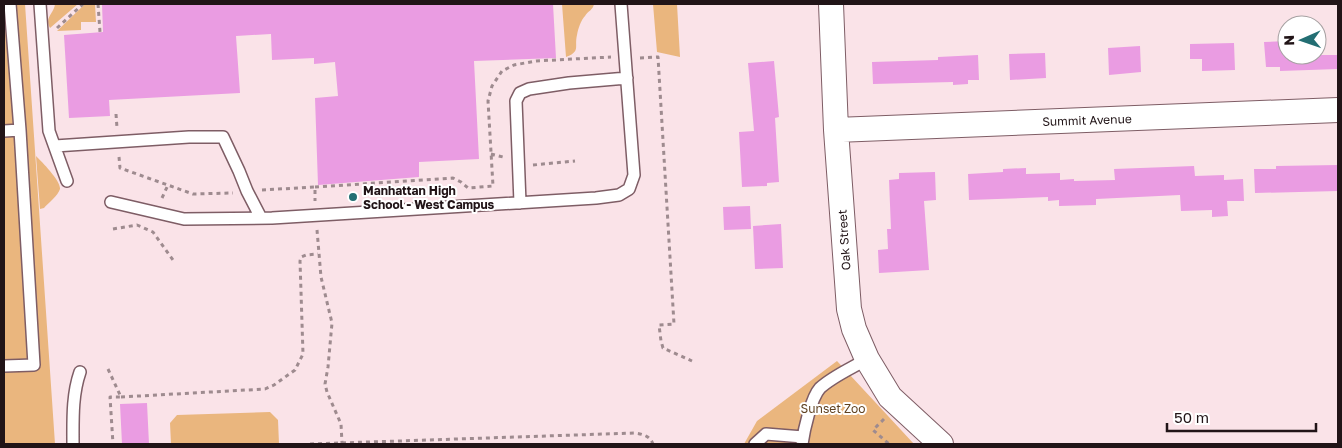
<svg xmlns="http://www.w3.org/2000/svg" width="1342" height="448" font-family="'Golos Text',sans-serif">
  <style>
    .green { fill: #eab67e }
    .building { fill: #ea9ce2 }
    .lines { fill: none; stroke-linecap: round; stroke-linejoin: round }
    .service-casing { stroke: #7e5d65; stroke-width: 14 }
    .minor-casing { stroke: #7e5d65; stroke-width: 26 }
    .path { stroke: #9e8b8f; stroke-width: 3; stroke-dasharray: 4 4; stroke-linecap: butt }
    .service { stroke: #fff; stroke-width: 11 }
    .minor { stroke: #fff; stroke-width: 24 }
    .poi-dot { fill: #236e73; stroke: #fff; stroke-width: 2 }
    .labels { text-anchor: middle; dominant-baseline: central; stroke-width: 4; stroke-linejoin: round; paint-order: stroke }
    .street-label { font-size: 12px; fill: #211417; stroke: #fff }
    .poi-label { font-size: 12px; font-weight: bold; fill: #211417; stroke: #fff; text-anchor: start }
    .park-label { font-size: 12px; fill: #604221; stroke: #fff }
  </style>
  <rect width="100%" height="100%" fill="#fae3e8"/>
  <path class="green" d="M4 4H25L55 444H4Z
    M55 4H78L50 28C44 17 54 14 55 4Z
    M85 4H95L96 22H81V30L57 31Z
    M562 4H594C593 10 588 11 585 16 581 20 578 29 577 35 574 47 581 51 566 57Z
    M653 4H677L680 57 657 52Z
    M36 156C42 162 61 181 60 189 58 196 48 203 44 208L40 209Z
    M837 361 914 444H744L757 421Z
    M270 412 278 420 279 444H171L170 423 177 415Z"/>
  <path class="building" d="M102 4H553L556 58 474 61 479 159 419 162V177L318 185 315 98 338 96 335 62 314 64V58L272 60 271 34 236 36 240 93 109 100 110 116 69 118 64 35 103 32Z
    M1287 41V55H1338V69L1280 71V67H1266L1264 42Z
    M1234 43 1235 70 1202 71V59H1190V44Z
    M1140 46 1141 72 1109 75 1108 48Z
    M1045 53 1046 78 1010 80 1009 54Z
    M978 55 979 80H968V84L953 85V82L873 84 872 62 938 60V57Z
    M774 61 779 117 775 118 779 182 767 183V186L742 187 739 132 754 131 748 63Z
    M1338 165V191L1255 193 1254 169H1276V166Z
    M1194 166 1195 176 1224 175V180L1243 179 1244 201H1227L1228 216 1212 217V210L1181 211 1180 195 1096 199V205L1059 206V200L1048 201V197L969 200 968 174 1003 172V169L1026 168V174L1060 173V180L1074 179V181L1115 180 1114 169Z
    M935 172 936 200 924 201 929 270 879 273 878 250 888 249 887 229H891L889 180 899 179V173Z
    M750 206 751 229 724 230 723 207Z
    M781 224 783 268 755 269 753 226Z
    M147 403 149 444H122L120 404Z"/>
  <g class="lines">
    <defs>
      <path id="service" d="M40 4 49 131 67 181
        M4 131 20 130
        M55 146 189 137H223L239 171 247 191 261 218
        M111 202 184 219 272 218 596 198 619 195 629 189 634 175 621 4
        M520 203 516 101 520 93 529 89 569 83 627 78
        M4 366 34 365 20 130 10 4
        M73 444C73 420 72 395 80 372
        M755 444 766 434 803 437
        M802 444C804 430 811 398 820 388 833 376 852 368 867 359"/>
      <path id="minor" d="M831 4 836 130 849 309 854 329 867 359 890 397 941 444
        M836 130 1338 110"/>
    </defs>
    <use href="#service" class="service-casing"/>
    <use href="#minor" class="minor-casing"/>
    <path class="path" d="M98 4 100 32
      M57 28 83 4
      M640 58 658 57 674 324 659 325 661 341 663 348 692 361
      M116 114 117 128
      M491 154 503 157
      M119 157 120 168 193 194 233 193
      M533 165 575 161
      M315 187 453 178 461 182 468 188 493 186 488 101 492 86 502 71 514 65 536 61 611 57
      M262 190 315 187V201
      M162 198 168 185
      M113 229 137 225 153 232 173 260
      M317 230 321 277 332 323 328 367 325 384 327 392 341 424 342 443
      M108 369 121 397H110L113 444
      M121 397 265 389 274 385 295 370 303 354 300 261 301 257 306 255 318 254
      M884 419 873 430 889 444
      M310 444 634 433C643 434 650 436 653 444"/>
    <use href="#service" class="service"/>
    <use href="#minor" class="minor"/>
  </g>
  <circle class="poi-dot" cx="353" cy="197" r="5"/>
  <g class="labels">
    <g class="street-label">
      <text transform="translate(1087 120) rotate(-2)">Summit Avenue</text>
      <text transform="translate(844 240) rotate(-94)">Oak Street</text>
    </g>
    <g class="poi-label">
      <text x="363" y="190">Manhattan High<tspan x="363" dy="14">School - West Campus</tspan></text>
    </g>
    <g class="park-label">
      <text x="833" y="408">Sunset Zoo</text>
    </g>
  </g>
  <rect width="1342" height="448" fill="none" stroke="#211417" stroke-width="10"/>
  <g transform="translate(1302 40) rotate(268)"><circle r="24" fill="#ffffff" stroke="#a6a1a2"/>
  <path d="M0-4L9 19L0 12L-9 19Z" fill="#236e73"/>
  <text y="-8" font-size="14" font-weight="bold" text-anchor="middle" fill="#211417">N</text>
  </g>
  <path d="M1167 423v8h149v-8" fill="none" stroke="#211417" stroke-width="2.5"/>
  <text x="1174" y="423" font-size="15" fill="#211417" stroke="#ffffff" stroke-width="4" paint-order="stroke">50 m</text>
</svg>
